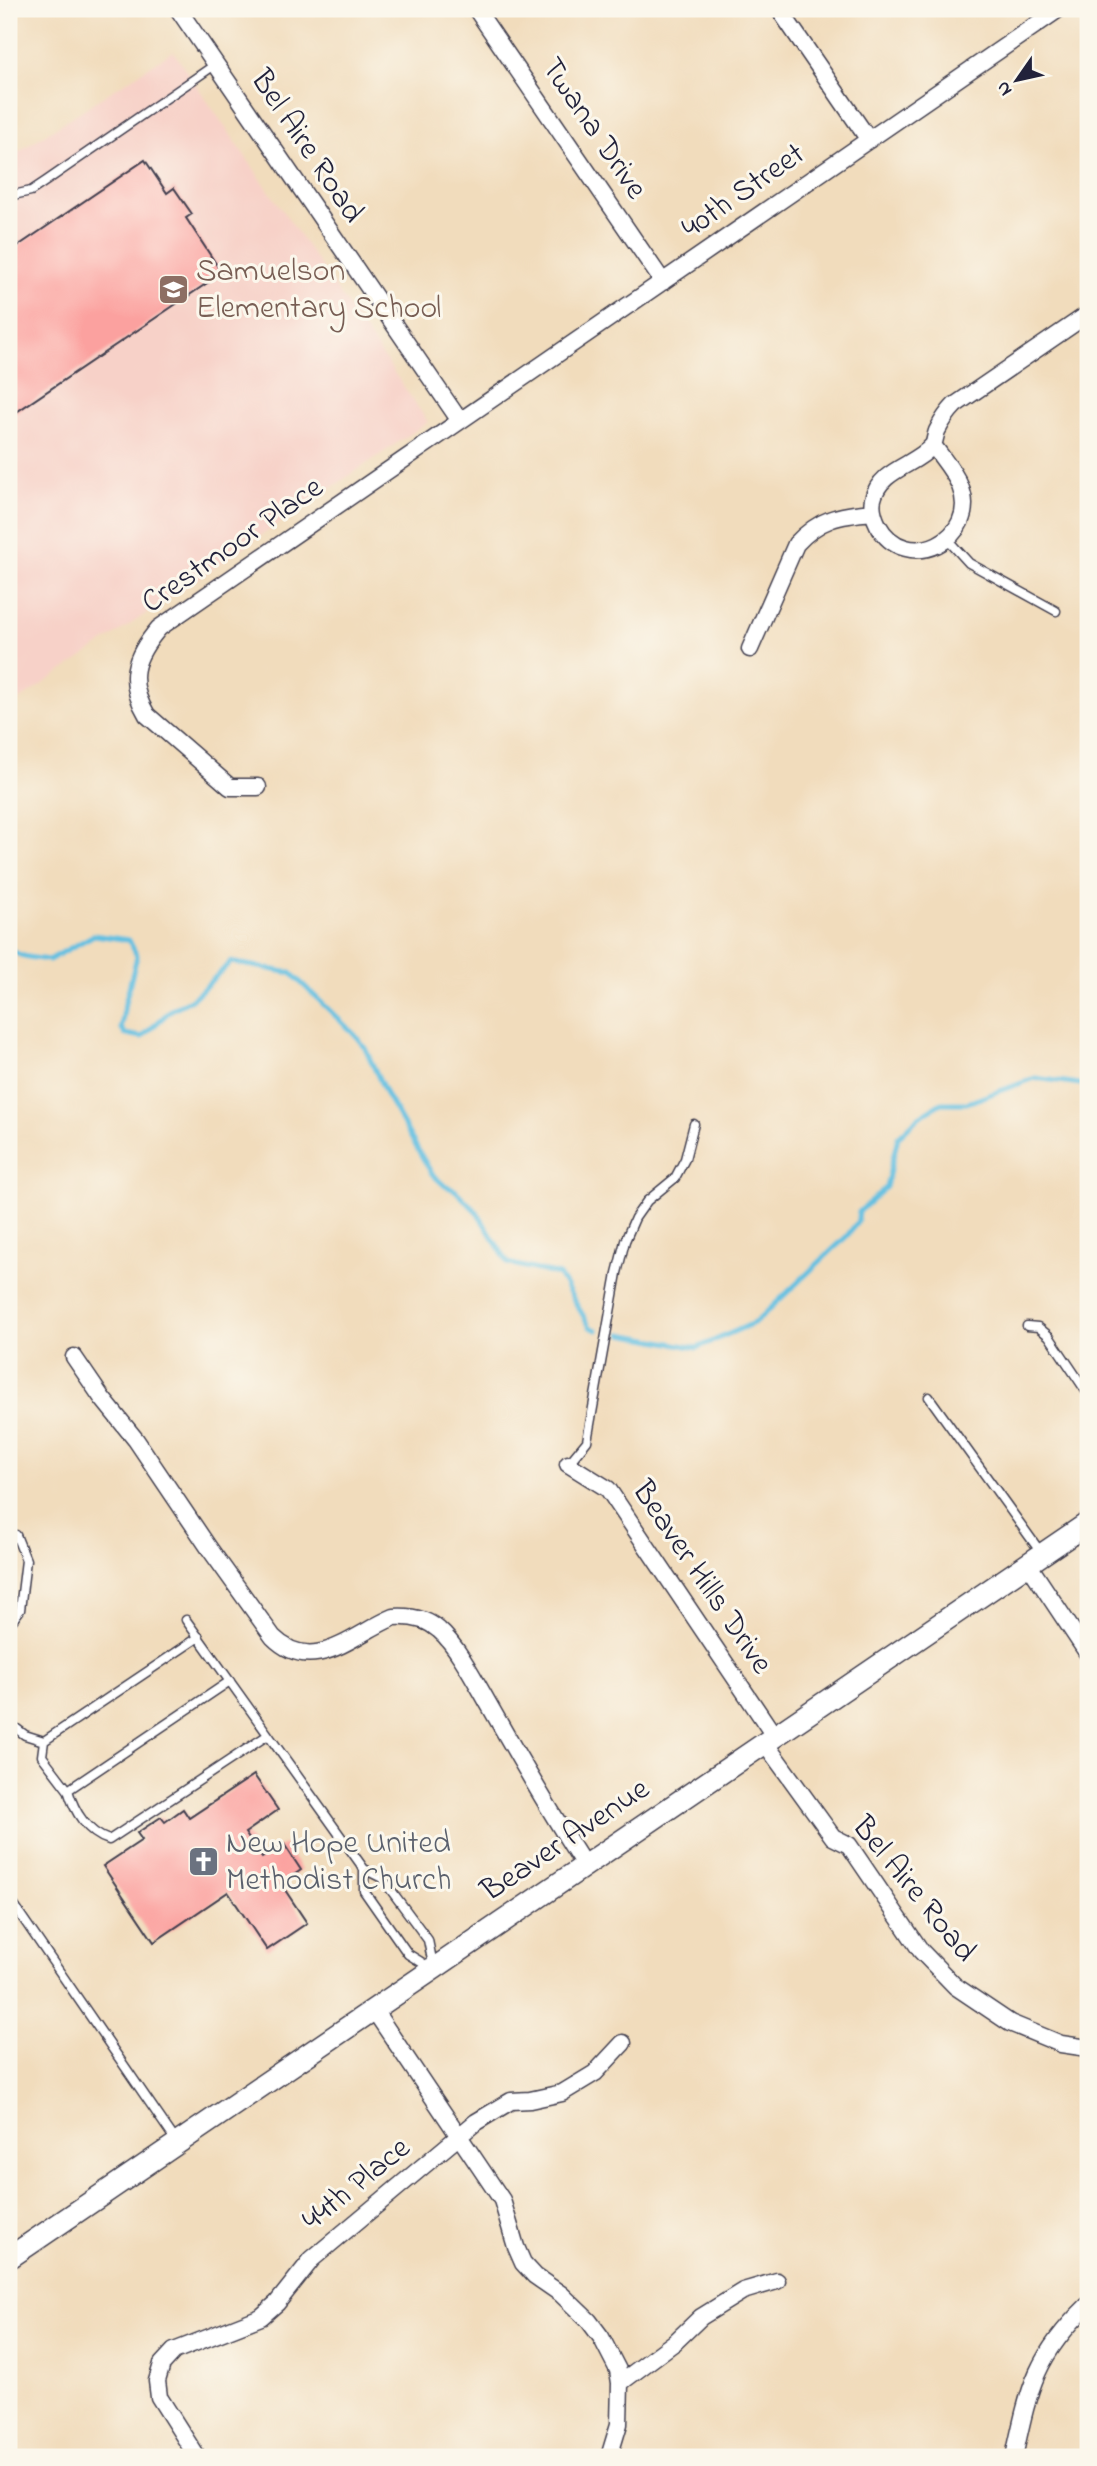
<svg xmlns="http://www.w3.org/2000/svg" width="1097" height="2466" font-family="'Indie Flower',sans-serif">
  <style>
    .built { fill: #f7d1c8 }
    .lines { fill: none; stroke-linecap: round; stroke-linejoin: round }
    .stream { stroke: #63c0e1; stroke-width: 5 }
    .building { fill: #fba19f }
    .lane-casing { stroke: #413e4e; stroke-width: 11 }
    .street-casing { stroke: #413e4e; stroke-width: 19 }
    .secondary-casing { stroke: #413e4e; stroke-width: 24 }
    .lane { stroke: #fff; stroke-width: 8 }
    .street { stroke: #fff; stroke-width: 16 }
    .secondary { stroke: #fff; stroke-width: 21 }
    .labels { text-anchor: middle; dominant-baseline: central; stroke-width: 6; stroke-linejoin: round; paint-order: stroke }
    .street-label { font-size: 32px; fill: #22223b; stroke: #fbf7ec }
    .education-label { font-size: 32px; fill: #785e54; stroke: #fbf7ec; text-anchor: start }
    .worship-label { font-size: 32px; fill: #5b616d; stroke: #fbf7ec; text-anchor: start }
  </style>
  <rect width="100%" height="100%" fill="#fbf7ec"/>
  <filter id="ink" filterUnits="userSpaceOnUse"><feTurbulence type="fractalNoise" baseFrequency=".0143" numOctaves="2"/><feDisplacementMap in="SourceGraphic" scale="14" xChannelSelector="R" yChannelSelector="G"/><feConvolveMatrix kernelMatrix="1 2 1 2 8 2 1 2 1" color-interpolation-filters="sRGB"/></filter>
  <filter id="wash" filterUnits="userSpaceOnUse"><feTurbulence type="fractalNoise" baseFrequency=".00686" numOctaves="4" result="noise"/><feDisplacementMap in="SourceGraphic" scale="28" xChannelSelector="R" yChannelSelector="G"/><feGaussianBlur stdDeviation="1.57" result="paint"/><feColorMatrix in="noise" values="0 0 0 0 0 0 0 0 0 0 0 0 0 0 0 0 0 1.4 0 .05"/><feComposite in="paint" operator="in"/></filter>
  <g filter="url(#wash)">
    <rect width="100%" height="100%" fill="#f1dcbc"/>
    <path class="built" d="M173 51 428 422 9 707V158Z"/>
    <g class="lines">
      <path class="stream" d="M9 947C17 958 36 958 49 960L94 935 129 940 137 956 125 1003 121 1028 125 1034 142 1037 171 1010 192 999 206 986 231 962 291 973 355 1035 365 1048 387 1096 432 1174 445 1186 455 1190 477 1212 508 1263 559 1275 590 1327 597 1330
        M622 1334 697 1348 756 1322 847 1236 858 1221 859 1212 886 1187 898 1137 919 1117 941 1103H967L1035 1078 1088 1085"/>
    </g>
    <g id="blocks">
      <path class="building" d="M145 160 167 193 174 188 192 214 186 218 222 273 9 417V252Z
        M254 1775 278 1810 245 1833 262 1858 284 1844 301 1870 281 1884 307 1923 267 1950 228 1892 154 1942 103 1866 142 1840 137 1833 161 1817 165 1822 183 1809 189 1818Z"/>
    </g>
  </g>
  <g filter="url(#ink)">
    <use href="#blocks" fill-opacity="0" stroke="#413e4e" stroke-width="2"/>
    <g class="lines">
      <defs>
        <path id="lane" d="M9 196 31 191 46 181 216 64
          M947 539 969 563 1056 611
          M1027 1326 1038 1327 1049 1336 1088 1394
          M929 1397 1042 1554
          M568 1464 587 1441 617 1273 625 1241 635 1218 647 1201 675 1178 685 1159 694 1124
          M186 1620 364 1869
          M9 1625 20 1610 26 1560 16 1535
          M230 1681 68 1790C74 1811 87 1833 109 1840L268 1735
          M9 1723 25 1735 44 1741
          M68 1790 42 1756 44 1741 199 1637
          M364 1869 382 1878 428 1940 434 1970 408 1954 364 1891Z
          M9 1898 176 2141"/>
        <path id="street" d="M178 9 460 421
          M476 9 663 282
          M779 9 869 140
          M933 445C942 458 954 471 960 486 982 539 905 576 878 525 874 517 871 508 873 499 880 469 915 466 932 446 935 443 935 436 937 431 942 421 947 413 955 405L1088 314
          M750 649 796 544C820 518 839 515 873 512
          M258 787H230L147 715C126 680 134 657 159 628L1059 9
          M74 1357 102 1398 136 1440 209 1548 273 1637C313 1677 353 1634 394 1617 410 1616 427 1619 439 1630 458 1646 479 1688 492 1710 522 1763 552 1815 585 1866
          M568 1464 608 1489 775 1737
          M1028 1564 1088 1654
          M765 1743 833 1837 849 1845 921 1951 955 1986 1010 2023 1061 2044 1088 2048
          M374 2010 502 2200 516 2247 523 2263 535 2276 561 2294 589 2321 601 2337 618 2370 620 2383
          M197 2457 159 2397 157 2381 162 2364 174 2351 261 2317 277 2303 312 2259 476 2122 511 2101 530 2100 562 2093 595 2073 623 2043
          M609 2457 619 2424 620 2383 675 2342 701 2317 743 2291 777 2281
          M1014 2457C1029 2388 1035 2356 1088 2305"/>
        <path id="secondary" d="M9 2258 1088 1523"/>
      </defs>
      <use href="#lane" class="lane-casing"/>
      <use href="#street" class="street-casing"/>
      <use href="#secondary" class="secondary-casing"/>
      <use href="#lane" class="lane"/>
      <use href="#street" class="street"/>
      <use href="#secondary" class="secondary"/>
    </g>
  </g>
  <defs>
    <symbol id="school-square" viewBox="-11 -11 22 22"><rect x="-9" y="-9" width="18" height="18" rx="4" fill="#8d6e63" stroke="#fbf7ec"/><path d="M0-5L7-2L0 1L-7-2ZM-4 1L0 2.5L4 1V4Q0 6-4 4Z" fill="#fff"/></symbol>
    <symbol id="church-square" viewBox="-11 -11 22 22"><rect x="-9" y="-9" width="18" height="18" rx="4" fill="#6b7280" stroke="#fbf7ec"/><path d="M-1.2-6h2.4v3.5h3.3v2.4h-3.3V6h-2.4V-.1h-3.3v-2.4h3.3Z" fill="#fff"/></symbol>
  </defs>
  <g fill-rule="evenodd">
    <use href="#school-square" x="156" y="272" width="35" height="35"/>
    <use href="#church-square" x="186" y="1844" width="35" height="35"/>
  </g>
  <g class="labels">
    <g class="street-label">
      <text transform="translate(593 129) rotate(56)">Twana Drive</text>
      <text transform="translate(306 147) rotate(56)">Bel Aire Road</text>
      <text transform="translate(744 192) rotate(-35)">40th Street</text>
      <text transform="translate(233 546) rotate(-35)">Crestmoor Place</text>
      <text transform="translate(701 1578) rotate(56)">Beaver Hills Drive</text>
      <text transform="translate(566 1841) rotate(-34)">Beaver Avenue</text>
      <text transform="translate(913 1890) rotate(51)">Bel Aire Road</text>
      <text transform="translate(357 2185) rotate(-39)">44th Place</text>
    </g>
    <g class="education-label">
      <text x="196" y="272">Samuelson<tspan x="196" dy="37">Elementary School</tspan></text>
    </g>
    <g class="worship-label">
      <text x="226" y="1844">New Hope United<tspan x="226" dy="37">Methodist Church</tspan></text>
    </g>
  </g>
  <rect width="1097" height="2466" fill="none" stroke="#fbf7ec" stroke-width="35"/>
  <g transform="translate(1017 80) rotate(236)" stroke="#fbf7ec" stroke-width="5" paint-order="stroke">
  <path d="M0-5L12 26L0 18L-12 26Z" fill="#22223b"/>
  <text y="-10" font-size="19" font-weight="bold" text-anchor="middle" fill="#22223b">N</text>
  </g>
</svg>
